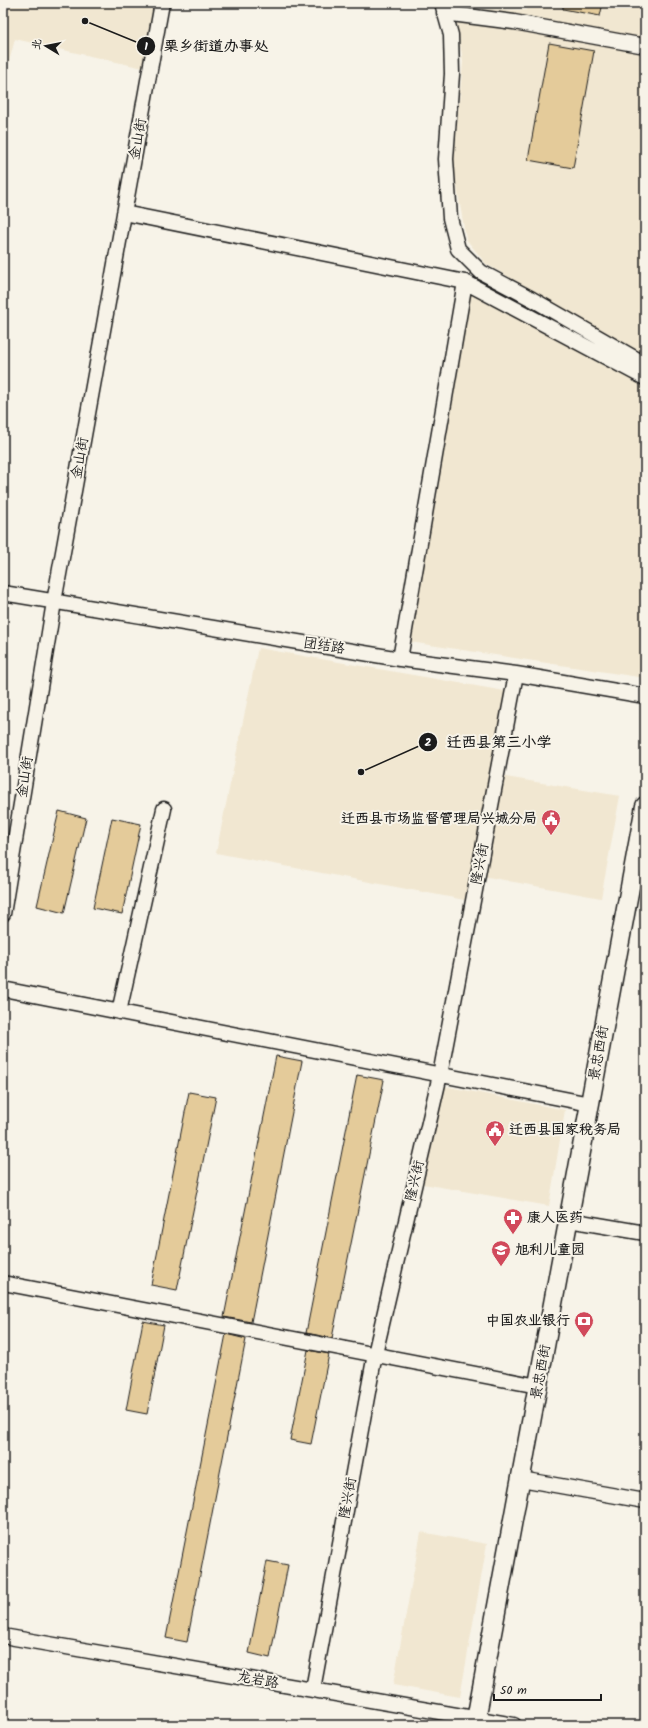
<svg xmlns="http://www.w3.org/2000/svg" width="648" height="1728" font-family="Kalam,'LXGW WenKai TC',sans-serif">
  <style>
    .built { fill: #f1e7d1 }
    .building { fill: #e4cb9a; stroke: #1c1c1c }
    .lines { fill: none; stroke-linecap: round; stroke-linejoin: round }
    .minor-casing { stroke: #1c1c1c; stroke-width: 17 }
    .major-casing { stroke: #1c1c1c; stroke-width: 21 }
    .minor { stroke: #f7f3e8; stroke-width: 14 }
    .major { stroke: #f7f3e8; stroke-width: 18 }
    .labels { text-anchor: middle; dominant-baseline: central; stroke-width: 4; stroke-linejoin: round; paint-order: stroke }
    .street-label { font-size: 14px; fill: #1c1c1c; stroke: #f7f3e8 }
    .poi-label { font-size: 14px; font-weight: bold; fill: #1c1c1c; stroke: #f7f3e8; text-anchor: start }
    .leader { fill: none; stroke: #1c1c1c; stroke-width: 1.5 }
    .callout-dot { fill: #1c1c1c; stroke: #f7f3e8; stroke-width: 1.5 }
    .mark-label { font-size: 12px; text-anchor: middle; font-weight: bold; fill: #fff }
    .callout-label { font-size: 15px; text-anchor: middle; font-weight: bold; fill: #1c1c1c; stroke: #f7f3e8; stroke-width: 4; stroke-linejoin: round; paint-order: stroke }
  </style>
  <rect width="100%" height="100%" fill="#f7f3e8"/>
  <filter id="ink" filterUnits="userSpaceOnUse"><feTurbulence type="fractalNoise" baseFrequency=".025" numOctaves="2"/><feDisplacementMap in="SourceGraphic" scale="8" xChannelSelector="R" yChannelSelector="G"/><feConvolveMatrix kernelMatrix="1 2 1 2 8 2 1 2 1" color-interpolation-filters="sRGB"/></filter>
  <g filter="url(#ink)">
    <path class="built" d="M3 3H154L143 68 15 39 6 73 3 72Z
      M526 3H645V355L486 264 466 239 453 165 463 62 454 8 527 10Z
      M471 293 645 386V678L410 642Z
      M258 648 505 691 465 900 216 853Z
      M500 776 620 796 601 898 482 876Z
      M444 1086 565 1110 549 1206 423 1184Z
      M421 1532 487 1544 460 1697 393 1685Z"/>
    <path class="building" d="M563 3H603L600 16 563 9Z
      M549 43 594 51 573 168 528 160Z
      M59 811 86 818 64 913 37 906Z
      M112 818 141 824 122 914 93 908Z
      M276 1056 302 1061 251 1322 224 1317Z
      M357 1075 384 1080 332 1338 306 1333Z
      M189 1092 216 1097 177 1290 151 1285Z
      M143 1321 164 1325 147 1414 126 1410Z
      M226 1334 246 1339 187 1642 166 1638Z
      M308 1350 329 1354 311 1444 290 1440Z
      M267 1561 288 1565 270 1658 249 1653Z"/>
    <g class="lines">
      <defs>
        <path id="minor" d="M442 3 451 35 452 74 446 159 450 218 458 249 481 272 532 299 645 364
          M444 13 514 22 645 46
          M124 213 465 282 645 378
          M3 593 400 659 516 674 645 696
          M400 659 465 282
          M3 914 54 602 162 3
          M3 989 590 1104
          M119 1012 164 809
          M569 1220 645 1233
          M3 1283 538 1386
          M521 1479 645 1501
          M3 1636 514 1725
          M313 1689 375 1354 440 1075 516 674"/>
        <path id="major" d="M475 1725 645 806"/>
      </defs>
      <use href="#minor" class="minor-casing"/>
      <use href="#major" class="major-casing"/>
      <use href="#minor" class="minor"/>
      <use href="#major" class="major"/>
    </g>
  </g>
  <defs>
    <symbol id="civic-pin" viewBox="-11 -11 22 30"><path d="M0 17L-7.5 6A9.5 9.5 0 1 1 7.5 6Z" fill="#d1495b" stroke="#f7f3e8"/><path d="M-.6-6.5H3V-4.5H.6V-3L4-1V1h2V6H-6V1h2V-1L-.6-3ZM-1.2 2.5V6h2.4V2.5Z" fill="#fff"/></symbol>
    <symbol id="pharmacy-pin" viewBox="-11 -11 22 30"><path d="M0 17L-7.5 6A9.5 9.5 0 1 1 7.5 6Z" fill="#d1495b" stroke="#f7f3e8"/><path d="M-2-6h4v4h4v4h-4v4h-4v-4h-4v-4h4Z" fill="#fff"/></symbol>
    <symbol id="school-pin" viewBox="-11 -11 22 30"><path d="M0 17L-7.5 6A9.5 9.5 0 1 1 7.5 6Z" fill="#d1495b" stroke="#f7f3e8"/><path d="M0-5L7-2L0 1L-7-2ZM-4 1L0 2.5L4 1V4Q0 6-4 4Z" fill="#fff"/></symbol>
    <symbol id="bank-pin" viewBox="-11 -11 22 30"><path d="M0 17L-7.5 6A9.5 9.5 0 1 1 7.5 6Z" fill="#d1495b" stroke="#f7f3e8"/><path d="M-6-4H6V4H-6ZM0-2.3a2.3 2.3 0 1 0 0 4.6a2.3 2.3 0 1 0 0-4.6Z" fill="#fff"/></symbol>
  </defs>
  <g fill-rule="evenodd">
    <use href="#civic-pin" x="540" y="808" width="22" height="30"/>
    <use href="#civic-pin" x="484" y="1119" width="22" height="30"/>
    <use href="#pharmacy-pin" x="502" y="1207" width="22" height="30"/>
    <use href="#school-pin" x="490" y="1239" width="22" height="30"/>
    <use href="#bank-pin" x="573" y="1310" width="22" height="30"/>
  </g>
  <g class="labels">
    <g class="street-label">
      <text transform="translate(138 139) rotate(-80)">金山街</text>
      <text transform="translate(80 458) rotate(-80)">金山街</text>
      <text transform="translate(324 646) rotate(9)">团结路</text>
      <text transform="translate(25 777) rotate(-81)">金山街</text>
      <text transform="translate(480 864) rotate(-79)">隆兴街</text>
      <text transform="translate(599 1053) rotate(-80)">景忠西街</text>
      <text transform="translate(415 1181) rotate(-77)">隆兴街</text>
      <text transform="translate(541 1372) rotate(-80)">景忠西街</text>
      <text transform="translate(348 1498) rotate(-80)">隆兴街</text>
      <text transform="translate(258 1680) rotate(10)">龙岩路</text>
    </g>
    <g class="poi-label">
      <text x="537" y="819" text-anchor="end">迁西县市场监督管理局兴城分局</text>
      <text x="509" y="1130">迁西县国家税务局</text>
      <text x="527" y="1218">康人医药</text>
      <text x="515" y="1250">旭利儿童园</text>
      <text x="570" y="1321" text-anchor="end">中国农业银行</text>
    </g>
  </g>
  <path class="leader" d="M85 21L146 46M361 772L428 742"/>
  <g class="callout-dot">
    <circle cx="85" cy="21" r="4"/>
    <circle cx="361" cy="772" r="4"/>
    <circle cx="146" cy="46" r="10"/>
    <circle cx="428" cy="742" r="10"/>
  </g>
  <g class="mark-label">
    <text x="146" y="50">1</text>
    <text x="428" y="746">2</text>
  </g>
  <g class="callout-label">
    <text x="216" y="51">栗乡街道办事处</text>
    <text x="499" y="747">迁西县第三小学</text>
  </g>
  <rect width="648" height="1728" fill="none" stroke="#f7f3e8" stroke-width="16"/>
  <rect x="8" y="8" width="632" height="1712" fill="none" stroke="#1c1c1c" stroke-width="1.5" filter="url(#ink)"/>
  <g transform="translate(46 46) rotate(280)" stroke="#f7f3e8" stroke-width="3" paint-order="stroke">
  <path d="M0-3L7 15L0 10L-7 15Z" fill="#1c1c1c"/>
  <text y="-6" font-size="11" font-weight="bold" text-anchor="middle" fill="#1c1c1c">北</text>
  </g>
  <path d="M494 1694v6h107v-6" fill="none" stroke="#1c1c1c" stroke-width="2"/>
  <text x="500" y="1694" font-size="12" fill="#1c1c1c" stroke="#f7f3e8" stroke-width="3" paint-order="stroke">50 m</text>
</svg>
